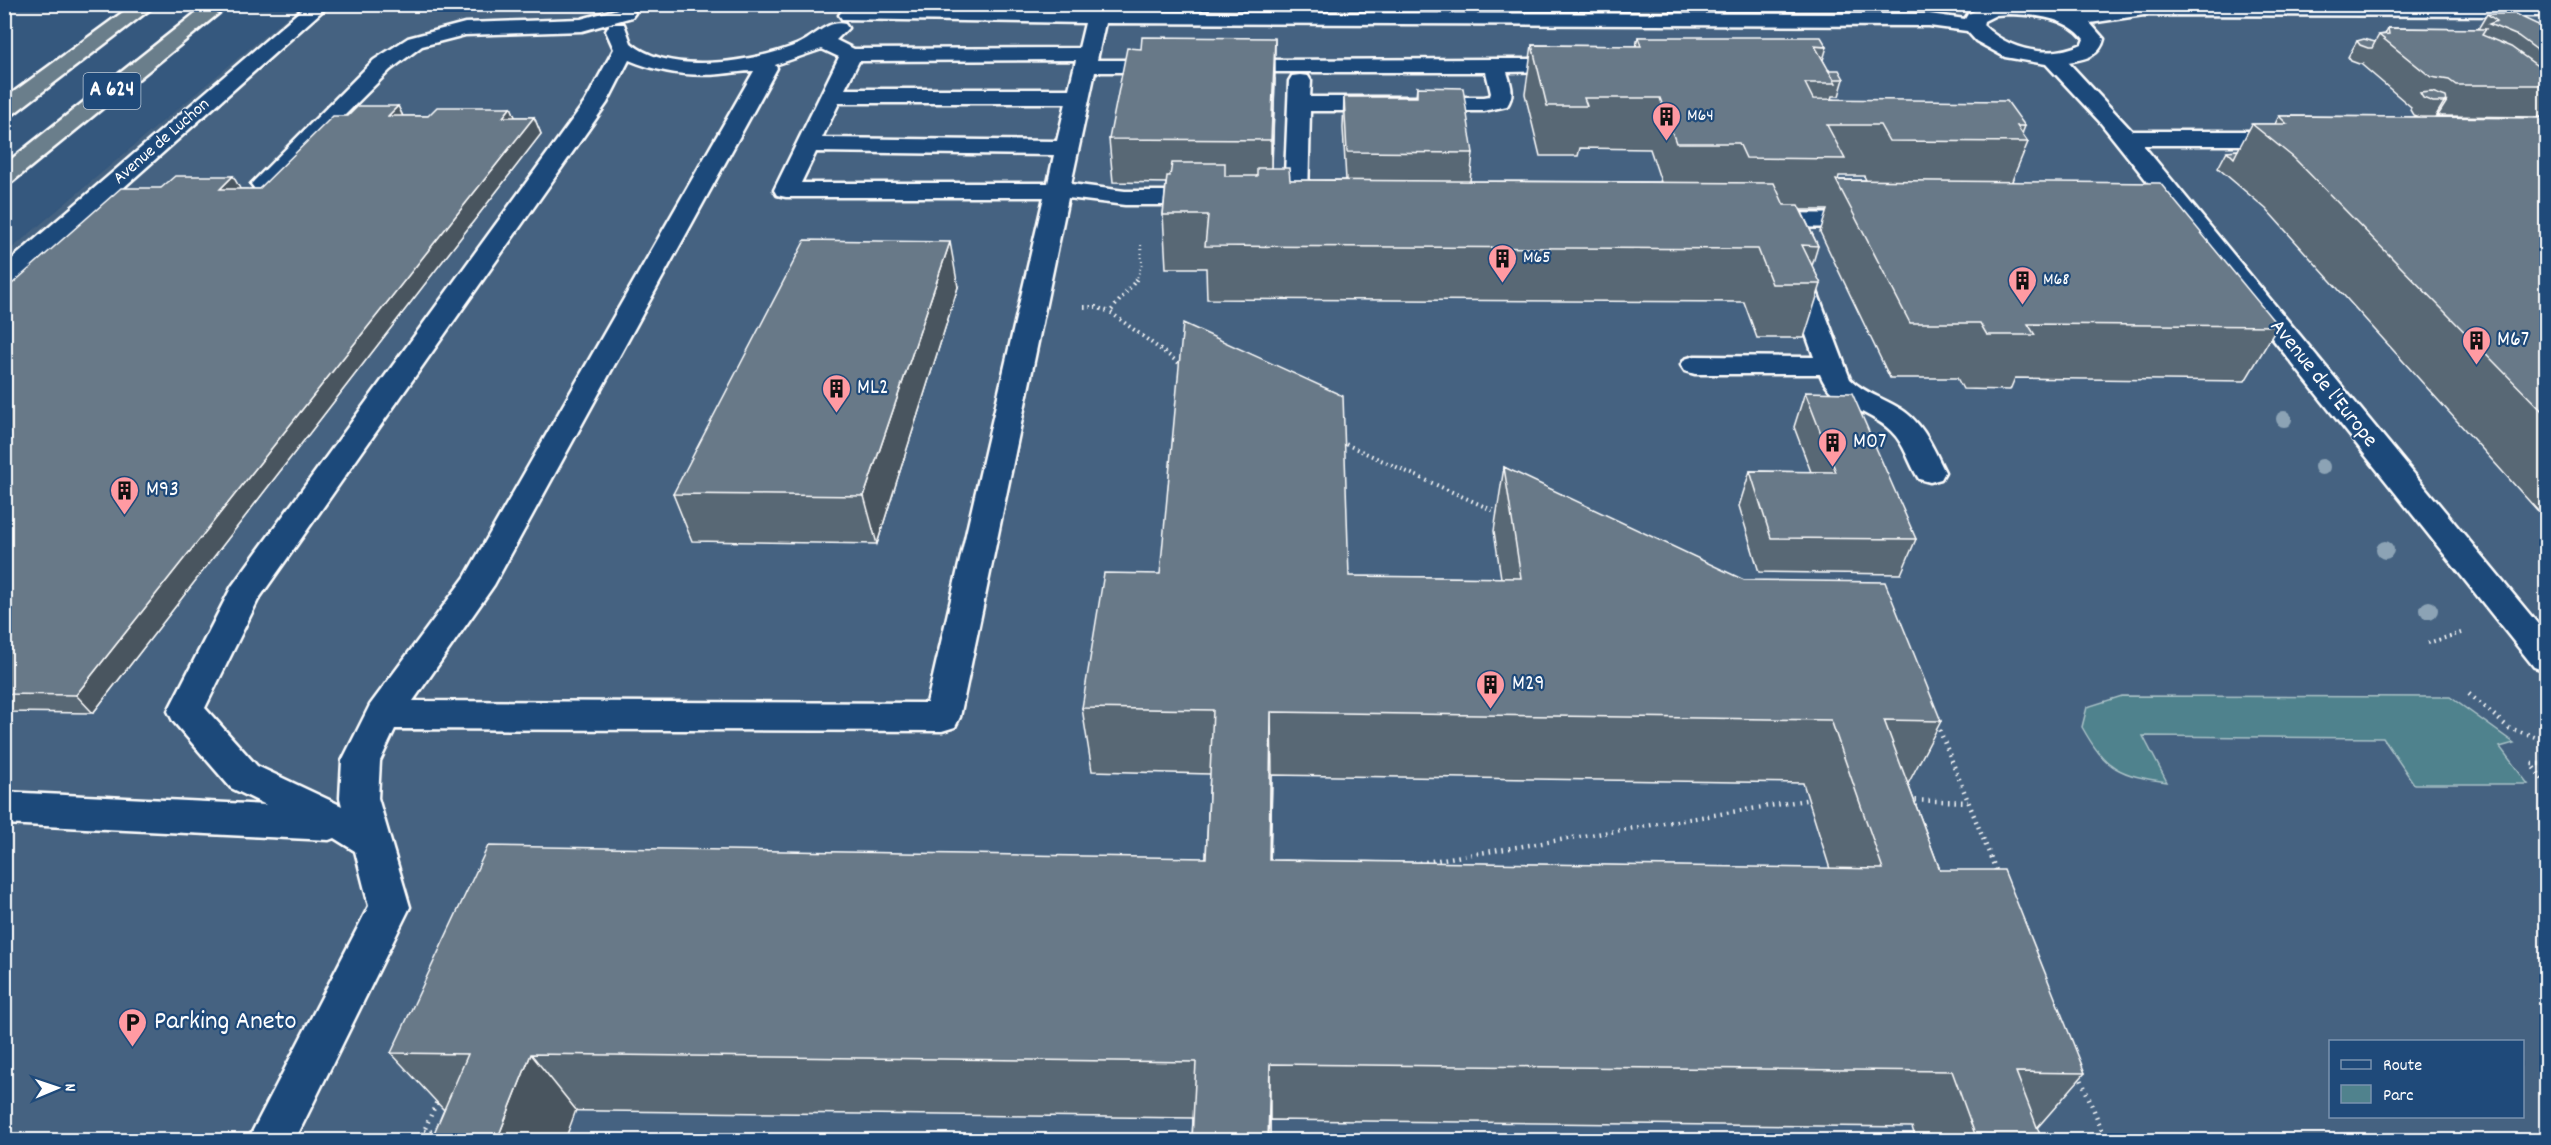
<svg xmlns="http://www.w3.org/2000/svg" width="2551" height="1145" font-family="Dekko,sans-serif">
  <style>
    .built { fill: #446281; fill-rule: evenodd }
    .green { fill: #50828d; stroke: #a8c0c6; stroke-width: 1.5 }
    .lines { fill: none; stroke-linecap: round; stroke-linejoin: round }
    .minor-casing { stroke: #fff; stroke-width: 5 }
    .highway-casing { stroke: #fff; stroke-width: 5 }
    .path-far2 { stroke: #fff; stroke-width: 2; stroke-dasharray: 1 3; stroke-linecap: butt }
    .path-far1 { stroke: #fff; stroke-width: 4; stroke-dasharray: 1.5 4; stroke-linecap: butt }
    .path { stroke: #fff; stroke-width: 4.5; stroke-dasharray: 1.5 5; stroke-linecap: butt }
    .minor { fill: #1f4a7a; fill-rule: evenodd }
    .highway { fill: #6b7e8b; fill-rule: evenodd }
    .tree { fill: #8ca3b5 }
    .wall { fill: #596875; stroke: #fff; stroke-width: 1.5; fill-rule: evenodd }
    .shaded-wall { fill: #49555f; stroke: #fff; stroke-width: 1.5 }
    .building { fill: #687988; stroke: #fff; stroke-width: 1.5; fill-rule: evenodd }
    .labels { text-anchor: middle; dominant-baseline: central; stroke-width: 4.5; stroke-linejoin: round; paint-order: stroke }
    .far-poi-label { font-size: 18px; fill: #fff; stroke: #1f4a7a; text-anchor: start }
    .far-street-label { font-size: 18px; fill: #fff; stroke: #1f4a7a }
    .shield { fill: #1f4a7a; stroke: #bcc9d7; stroke-width: 1.5 }
    .shield-label { font-size: 21px; font-weight: bold; fill: #fff }
    .poi-label { font-size: 22px; fill: #fff; stroke: #1f4a7a; text-anchor: start }
    .street-label { font-size: 22px; fill: #fff; stroke: #1f4a7a }
    .near-poi-label { font-size: 27px; fill: #fff; stroke: #1f4a7a; text-anchor: start }
  </style>
  <rect width="100%" height="100%" fill="#35587e"/>
  <filter id="ink" filterUnits="userSpaceOnUse"><feTurbulence type="fractalNoise" baseFrequency=".0167" numOctaves="2"/><feDisplacementMap in="SourceGraphic" scale="12" xChannelSelector="R" yChannelSelector="G"/><feConvolveMatrix kernelMatrix="1 2 1 2 8 2 1 2 1" color-interpolation-filters="sRGB"/></filter>
  <g filter="url(#ink)">
    <path class="built" d="M301 5H2546V1140H5L4 255ZM2330 1042H2522V1116H2330Z"/>
    <path class="green" d="M2122 696 2450 697 2514 743 2500 747 2528 784H2414L2383 738 2143 736 2167 782C2119 775 2106 770 2082 727L2087 707Z"/>
    <g class="lines">
      <defs>
        <path id="minor" d="M308 4H330L13 286 4 288V266Z
          M1990 4H2038L2074 13 2134 4H2546V16L2144 15 2090 23 2104 39C2100 57 2084 59 2068 62L2132 131H2288L2296 133 2299 138 2296 143 2288 145H2143L2546 634V671L2534 667 2100 122 2046 64 2005 57 1976 41 1967 31 1929 26 1105 23 1097 60H1169L1177 61 1180 66 1177 71 1169 72H1095L1071 184 1125 191H1210L1219 193 1222 198 1219 203 1210 205H1125L1068 198 960 717 955 727 942 731 395 729 380 761 378 798 410 907 295 1140H248L369 906 355 851 334 838 329 840 4 824V792L266 805 231 788 173 721 168 711 232 586 585 102 614 49 606 31 610 24H624L631 43C669 76 754 62 796 45 813 39 827 19 845 24L848 28 836 40 854 49 1079 48 1085 23 842 19 839 15 842 11 849 9 1290 13 1929 14 1965 19 1968 14ZM2009 14C2036 15 2066 17 2084 39L2082 44C2050 59 2009 51 1983 25L1984 21 1996 15ZM822 49 839 57 774 190 777 195 786 197H1044L927 703 413 701 494 585 777 68 775 65ZM629 60C658 72 689 77 721 74 732 73 743 71 754 71L465 577 370 705 342 761 340 798 342 806 257 766 205 708 258 600 607 103ZM1076 60 1069 89H845L859 61ZM839 103H1066L1057 141 822 138ZM816 152 1054 155 1048 183H801Z
          M625 7 632 9 635 13 632 17 582 31 465 35 422 46 390 70 271 189 263 191 255 189 251 184 374 60 408 38 465 23 581 19Z
          M1495 59H1574L1582 60 1585 65 1582 70 1574 71 1507 72C1511 85 1515 94 1507 106L1484 111H1310L1308 199 1305 204 1296 206 1287 204 1284 199 1289 81 1292 76 1300 75 1308 76 1311 81 1310 97H1484L1490 96 1491 93 1486 72H1230L1222 71 1219 66 1222 61 1230 60Z
          M1761 213 1868 214 1877 216 1880 221 1877 226 1868 228 1761 227 1752 225 1749 220 1752 215Z
          M1797 265 1806 267 1810 273 1850 379C1864 393 1883 398 1899 408 1923 422 1933 448 1945 472L1941 479 1930 482 1919 479C1909 464 1905 444 1891 431 1869 409 1832 407 1820 374H1695L1685 371 1681 365 1685 359 1695 356 1814 357 1784 273 1788 267Z"/>
        <path id="highway" d="M134 4H157L12 115 4 117V99Z
          M207 4H230L12 182 4 184V165Z"/>
      </defs>
      <use href="#minor" class="minor-casing"/>
      <use href="#highway" class="highway-casing"/>
      <path class="path-far2" d="M1136 281 1142 264 1141 243"/>
      <path class="path-far1" d="M1137 279 1110 312 1183 366
        M1084 307H1096L1110 312
        M1341 442 1501 514
        M2428 643 2461 633"/>
      <path class="path" d="M2469 694 2509 728 2542 739 2546 746
        M1937 724 1997 873
        M2546 764H2531L2546 784
        M1909 800 1968 802
        M1419 863 1812 799
        M2079 1074 2106 1140
        M424 1131 438 1132
        M420 1140 438 1099"/>
      <use href="#minor" class="minor"/>
      <use href="#highway" class="highway"/>
    </g>
    <g class="tree">
      <circle cx="2284" cy="419" r="8"/>
      <circle cx="2322" cy="467" r="8"/>
      <circle cx="2385" cy="550" r="9"/>
      <circle cx="2429" cy="610" r="9"/>
    </g>
    <path class="wall" d="M449 4H503L501 6H450Z
      M2487 14 2547 29V521L2266 209 2218 168 2227 151 2238 150 2252 124H2275L2279 116 2419 117 2413 115 2410 110 2411 107 2362 65 2363 64H2359L2351 61 2348 57 2357 41 2375 42 2379 35 2385 34 2388 28 2478 29ZM2438 116 2542 117 2544 118 2437 117Z
      M1638 37 1827 47 1823 60 1828 70 1844 79 1839 96H1832L1831 99 2025 126 2022 134 2028 142 2012 181 2278 326 2245 381 2015 378 2010 390 1963 389 1957 378H1890L1820 232 1827 210H1801L1818 246 1812 266 1821 284 1804 338H1757L1744 302 1207 299 1206 268H1166L1163 215 1166 183 1113 182 1109 139 1275 79 1272 168 1290 180H1346L1343 128 1344 97H1416L1417 87 1473 153 1470 181 1661 182 1650 149 1580 148 1578 156H1540L1525 94 1532 45 1636 46ZM1839 176H1864L1866 180H1838Z
      M398 106 403 116H428L511 107 515 117H534L541 134 93 713 4 712V291L161 188 233 176 240 189H259L348 116Z
      M958 287 877 544 692 541 673 494Z
      M1805 392 1916 539 1901 574 1759 572 1739 506 1750 471 1811 472 1794 427Z
      M1504 467 1941 721 1908 784 1940 870 2085 1073 2037 1128 2042 1140H1916L1912 1127 1270 1120V1140H1192L1193 1118 443 1109 391 1053 1206 858 1210 774 1092 771 1082 708 1160 574 1501 578 1494 531ZM1272 775 1803 783 1830 869 1270 860Z"/>
    <path class="shaded-wall" d="M1275 38V79L1271 184V140Z
      M2447 101 2437 117 2434 119 2444 102Z
      M398 106 406 123 388 116Z
      M511 107 518 124 503 117Z
      M534 117 541 134 93 713 76 695Z
      M233 176 243 194 220 189Z
      M950 242 958 287 877 544 864 496Z
      M1271 712 1272 775 1269 921V860Z
      M531 1054 576 1110 565 1140H497Z
      M1270 1064V1140H1268Z"/>
    <path class="building" d="M2487 14H2515L2547 29V57L2518 36 2489 24 2497 21Z
      M2388 28 2486 29 2482 35 2511 47 2547 73V85H2456L2449 80 2431 77 2379 35 2389 34Z
      M1142 37 1275 38 1271 140 1109 139 1127 48 1141 49Z
      M1638 37H1821L1827 47 1815 46 1836 83H1805L1813 99 2007 101 2025 126H2017L2028 142 1889 141 1880 125H1827L1845 159 1746 158 1739 143H1676L1660 98H1584L1587 106H1547L1532 45 1641 46Z
      M2364 39 2375 42 2372 48H2368L2360 45 2357 41Z
      M1828 70H1839L1844 79H1834Z
      M1417 87 1463 88 1473 153 1347 152 1344 97H1417Z
      M2432 92 2446 97 2447 101 2444 102H2433L2423 98 2420 93Z
      M358 106H398L388 116H428L437 107H511L503 117H534L76 695 4 694V291L121 188H161L175 176H233L220 189H259L333 116H348Z
      M2279 116 2547 118V416L2294 158 2252 124H2287Z
      M2238 150 2234 158 2227 151Z
      M1172 163H1225V176H1257V168H1289L1290 180 1774 183 1784 205H1798L1818 246 1802 245 1821 284H1772L1758 249 1205 246 1208 215H1163L1167 176H1170Z
      M1836 180 2160 183 2278 326 2028 324 2035 335H1987L1980 323H1910Z
      M805 240 950 242 864 496 673 494Z
      M1183 323 1343 396 1349 576 1521 578 1504 467 1744 580 1885 582 1941 721 1884 720 1940 870H2004L2085 1073 2016 1072 2042 1140H1977L1952 1071 1270 1064 1268 1140H1192L1196 1062 531 1054 497 1140H431L468 1054 391 1053 488 846 1206 858 1213 710 1082 708 1104 573 1160 574ZM1271 712 1831 720 1883 869 1269 860Z
      M1805 392 1852 393 1916 539 1771 538 1750 471 1836 472Z"/>
  </g>
  <defs>
    <symbol id="building-pin" viewBox="-11 -11 22 30"><path d="M0 17L-7.5 6A9.5 9.5 0 1 1 7.5 6Z" fill="#ff9aa2" stroke="#1f4a7a"/><path d="M-4-6H4V6H1V3H-1V6H-4ZM-2.5-4.3h1.7v1.8h-1.7ZM.8-4.3h1.7v1.8H.8ZM-2.5-1h1.7V.8h-1.7ZM.8-1h1.7V.8H.8Z" fill="#111"/></symbol>
    <symbol id="parking-pin" viewBox="-11 -11 22 30"><path d="M0 17L-7.5 6A9.5 9.5 0 1 1 7.5 6Z" fill="#ff9aa2" stroke="#1f4a7a"/><path d="M-3.5-5.5H1a3.5 3.5 0 0 1 0 7H-1V5.5H-3.5ZM-1-3.4V-.6H.8a1.4 1.4 0 0 0 0-2.8Z" fill="#111"/></symbol>
  </defs>
  <g fill-rule="evenodd">
    <use href="#building-pin" x="1650" y="100" width="33" height="45"/>
    <use href="#building-pin" x="1486" y="242" width="33" height="45"/>
    <use href="#building-pin" x="2006" y="264" width="33" height="45"/>
    <use href="#building-pin" x="2460" y="324" width="33" height="45"/>
    <use href="#building-pin" x="820" y="372" width="33" height="45"/>
    <use href="#building-pin" x="1816" y="426" width="33" height="45"/>
    <use href="#building-pin" x="108" y="474" width="33" height="45"/>
    <use href="#building-pin" x="1474" y="668" width="33" height="45"/>
    <use href="#parking-pin" x="116" y="1006" width="33" height="45"/>
  </g>
  <g class="labels">
    <g class="far-poi-label">
      <text x="1687" y="116">M64</text>
      <text x="1523" y="258">M65</text>
      <text x="2043" y="280">M68</text>
    </g>
    <g class="far-street-label">
      <text transform="translate(162 142) rotate(-41)">Avenue de Luchon</text>
    </g>
    <rect class="shield" x="83.5" y="73" width="57" height="36" rx="4.5"/>
    <g class="shield-label">
      <text x="112" y="91">A 624</text>
    </g>
    <g class="poi-label">
      <text x="2497" y="340">M67</text>
      <text x="857" y="388">ML2</text>
      <text x="1853" y="442">M07</text>
      <text x="146" y="490">M93</text>
      <text x="1512" y="684">M29</text>
    </g>
    <g class="street-label">
      <text transform="translate(2323 384) rotate(51)">Avenue de l'Europe</text>
    </g>
    <g class="near-poi-label">
      <text x="154" y="1022">Parking Aneto</text>
    </g>
  </g>
  <rect width="2551" height="1145" fill="none" stroke="#1f4a7a" stroke-width="24"/>
  <rect x="12" y="12" width="2527" height="1121" fill="none" stroke="#fff" stroke-width="2" filter="url(#ink)"/>
  <rect x="2329" y="1040" width="195" height="78" fill="#1f4a7a" stroke="#7992af" stroke-width="1.5"/>
  <rect x="2341" y="1060" width="30" height="9" fill="#1f4a7a" stroke="#7992af" stroke-width="1.5"/>
  <text x="2383" y="1070" font-size="18" fill="#ffffff">Route</text>
  <rect x="2341" y="1085" width="30" height="18" fill="#50828d" stroke="#7992af" stroke-width="1.5"/>
  <text x="2383" y="1100" font-size="18" fill="#ffffff">Parc</text>
  <g transform="translate(57 1088) rotate(88)" stroke="#1f4a7a" stroke-width="4.5" paint-order="stroke">
  <path d="M0-4.5L10 22L0 15L-10 22Z" fill="#ffffff"/>
  <text y="-9" font-size="16" font-weight="bold" text-anchor="middle" fill="#ffffff">N</text>
  </g>
</svg>
